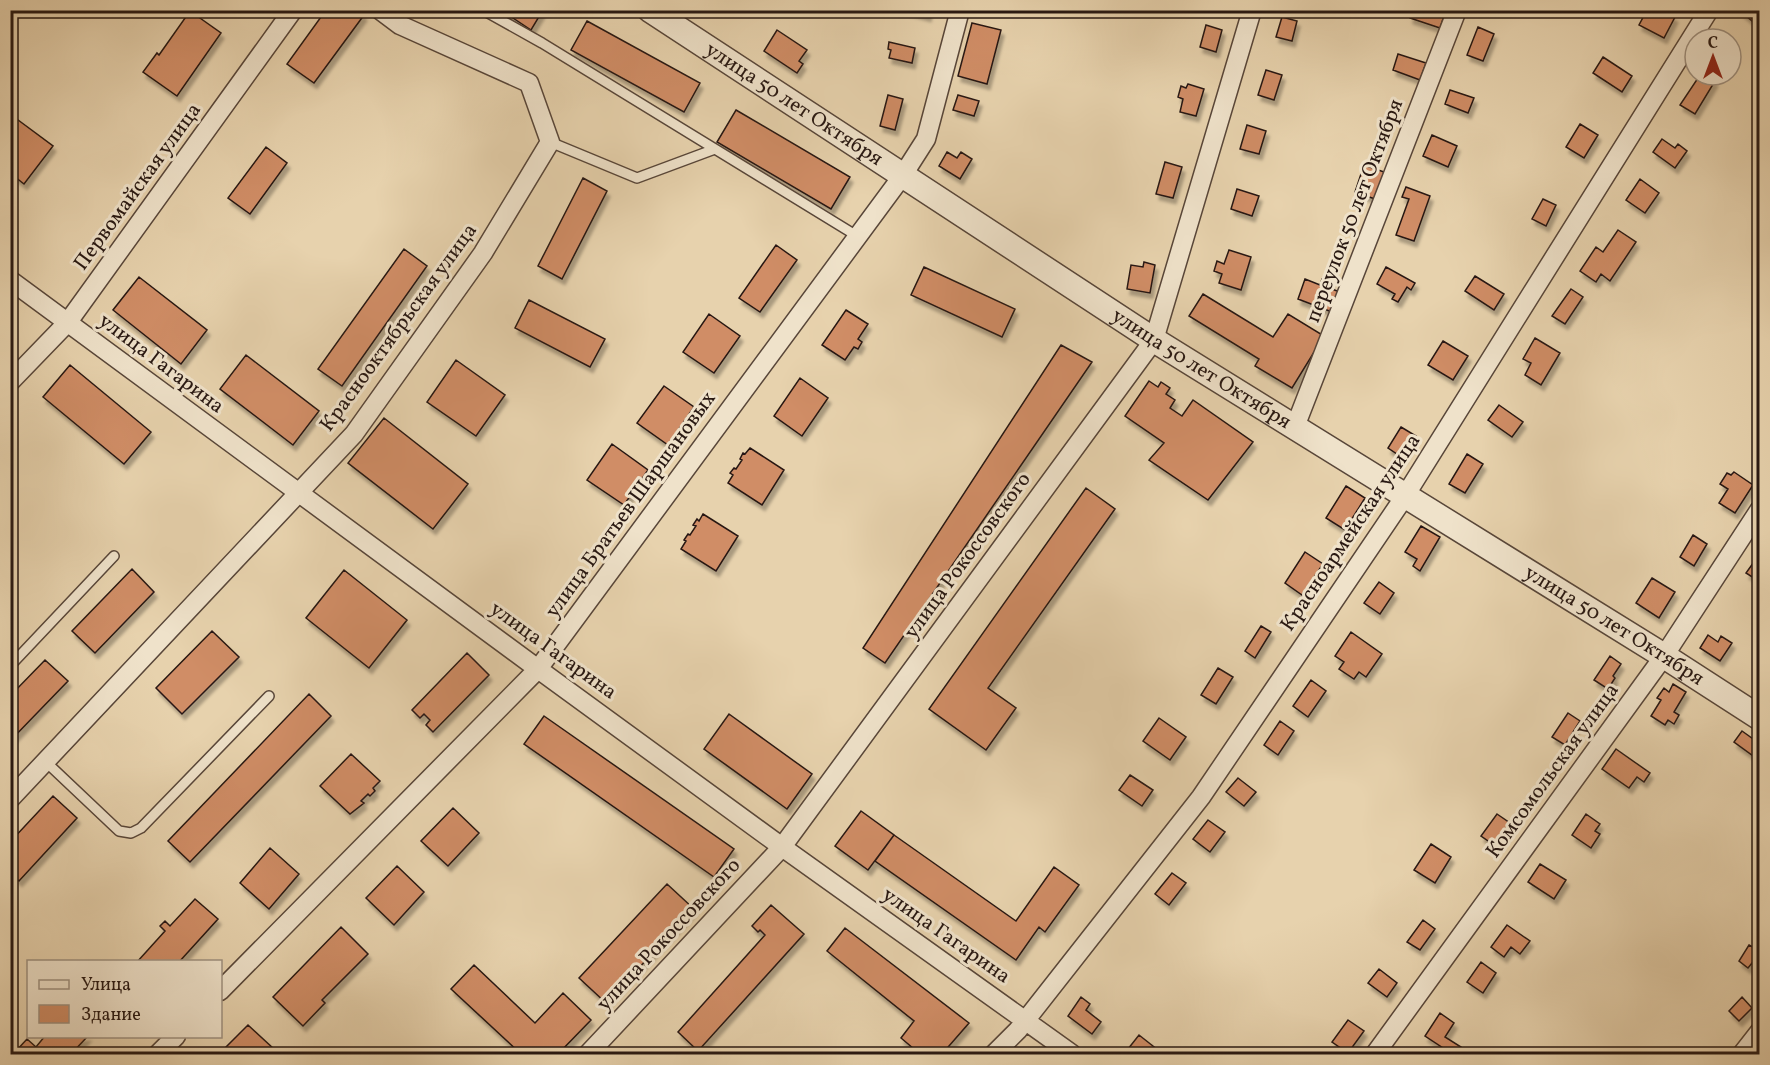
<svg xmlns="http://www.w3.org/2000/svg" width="1770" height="1065" font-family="Vollkorn,serif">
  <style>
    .building { fill: #d08d66; stroke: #281812; stroke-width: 1.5; filter: url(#shadow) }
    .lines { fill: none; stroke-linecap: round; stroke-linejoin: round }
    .service-casing { stroke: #584639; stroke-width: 12 }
    .minor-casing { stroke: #584639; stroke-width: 21 }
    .tertiary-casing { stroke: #584639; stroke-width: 27 }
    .service { stroke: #efe2ca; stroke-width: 9 }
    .minor { stroke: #efe2ca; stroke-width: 18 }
    .tertiary { stroke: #efe2ca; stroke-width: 24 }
    .labels { text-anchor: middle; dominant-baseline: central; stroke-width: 6; stroke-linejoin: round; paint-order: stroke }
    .street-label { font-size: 21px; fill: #281812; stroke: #efe2ca }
  </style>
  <defs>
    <filter id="shadow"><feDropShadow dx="3" dy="5.5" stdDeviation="1.5" flood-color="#0004"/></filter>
  </defs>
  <rect width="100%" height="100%" fill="#e7d2ad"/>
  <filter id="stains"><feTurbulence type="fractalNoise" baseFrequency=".00333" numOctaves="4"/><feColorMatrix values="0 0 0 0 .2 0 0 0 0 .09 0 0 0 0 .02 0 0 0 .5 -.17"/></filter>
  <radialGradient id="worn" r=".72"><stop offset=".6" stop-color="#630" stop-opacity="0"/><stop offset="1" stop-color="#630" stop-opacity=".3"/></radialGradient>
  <path class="building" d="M326 10H358L364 15 314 83 287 64Z
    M501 10H543L531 30Z
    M906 10H929L928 16Z
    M1412 10H1446L1440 28 1410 18Z
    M1647 10H1663L1675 17 1664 38 1639 25Z
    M1739 10H1760V11L1752 21Z
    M190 11 221 33 177 96 143 72 157 53 159 55Z
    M1282 17 1297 21 1292 41 1276 37Z
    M587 21 700 83 684 112 571 50Z
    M972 23 1001 30 987 84 958 76Z
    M1206 25 1222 30 1216 52 1200 47Z
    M1478 27 1494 34 1483 61 1467 55Z
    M777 30 807 50 799 61 803 64 797 73 764 51Z
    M889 42 915 48 912 63 889 58 891 50 888 49Z
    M1398 54 1426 63 1420 80 1393 70Z
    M1603 57 1632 76 1622 92 1593 73Z
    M1266 70 1282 75 1274 100 1258 95Z
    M1700 75H1705L1715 81 1695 114 1680 105Z
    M1188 84 1204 89 1196 116 1180 112 1183 99 1178 97 1181 86 1186 88Z
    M1450 90 1474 98 1468 113 1445 104Z
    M888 95 903 99 895 130 880 126Z
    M958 95 979 101 974 116 953 110Z
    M736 110 850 177 831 209 717 142Z
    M10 114 53 146 24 184 10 173Z
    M1580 124 1598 135 1584 158 1566 147Z
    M1247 125 1266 131 1259 154 1240 149Z
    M1432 135 1457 146 1448 167 1423 156Z
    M1662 139 1675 148 1678 144 1687 151 1675 168 1653 152Z
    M266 147 287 163 250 214 228 198Z
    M947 152 957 158 961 152 972 159 960 179 939 166Z
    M1165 162 1182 167 1173 198 1156 194Z
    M1364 165 1384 172 1375 199 1355 192Z
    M583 178 607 191 562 279 538 266Z
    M1640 179 1659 193 1645 213 1626 200Z
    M1406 187 1430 196 1414 241 1396 235 1409 199 1402 197Z
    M1237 189 1259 196 1252 216 1231 209Z
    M1543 199 1556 205 1546 226 1532 219Z
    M1618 230 1636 242 1610 281 1601 274 1596 282 1580 271 1596 247 1603 252Z
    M776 245 797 260 760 312 739 298Z
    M404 249 427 266 342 386 318 369Z
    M1229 250 1251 257 1241 290 1219 283 1222 274 1214 271 1217 261 1224 264Z
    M1144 262 1155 265 1150 293 1127 289 1131 265 1143 267Z
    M924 267 1015 309 1002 337 911 295Z
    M1386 267 1415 283 1411 290 1407 287 1398 302 1392 299 1395 294 1377 284Z
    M1475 276 1504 294 1494 310 1465 291Z
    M139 277 207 330 181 364 113 310Z
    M1305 279 1320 285 1322 279 1331 282 1329 288 1340 292 1332 312 1298 299Z
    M1571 289 1583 297 1565 324 1552 316Z
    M1203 294 1273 337 1288 314 1324 336 1292 388 1255 366 1259 359 1189 316Z
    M529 300 605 339 590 367 515 328Z
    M846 310 868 324 858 339 862 342 858 349 854 347 845 360 822 345Z
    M709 314 740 336 714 373 683 352Z
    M1535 338 1560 353 1541 385 1525 375 1531 363 1523 359Z
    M1443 341 1468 356 1453 380 1428 365Z
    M1061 345 1092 362 885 663 863 648Z
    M246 355 319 411 293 445 220 389Z
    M456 360 505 395 476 436 427 402Z
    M70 365 151 432 124 464 43 397Z
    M800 378 828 398 802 436 774 416Z
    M1149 381 1158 387 1161 382 1170 388 1166 394 1175 400 1170 408 1182 416 1193 400 1253 442 1208 500 1149 460 1164 443 1125 416Z
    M664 386 694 407 668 445 637 423Z
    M1499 405 1523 422 1512 437 1488 420Z
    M384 418 468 484 433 529 348 463Z
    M1401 427 1416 436 1403 458 1388 448Z
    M612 444 648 470 624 505 587 480Z
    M750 448 784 470 762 505 728 483 733 475 730 473 734 468 736 469 742 460 740 459 743 453 745 454Z
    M1467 454 1483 464 1465 493 1449 484Z
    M1734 472 1753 485 1735 513 1719 503 1728 489 1720 484 1727 473 1731 475Z
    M1346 486 1365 498 1345 530 1326 518Z
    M1086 488 1115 509 988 688 1016 708 986 750 929 709Z
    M703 514 738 536 716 571 681 549 686 541 684 540 688 534 690 535 696 526 693 525 697 519 699 521Z
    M1421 526 1440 537 1420 571 1413 566 1417 559 1405 552Z
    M1693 535 1707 544 1694 566 1680 557Z
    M1305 552 1323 564 1302 595 1285 583Z
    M1756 559 1760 561V582L1746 573Z
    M132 569 154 592 95 653 72 631Z
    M344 570 407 620 369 668 306 618Z
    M1652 578 1675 592 1659 618 1636 603Z
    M1379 582 1394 593 1380 614 1364 603Z
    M1261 626 1271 632 1255 658 1245 651Z
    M212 631 239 657 182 714 156 688Z
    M1351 632 1382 654 1366 677 1359 672 1354 679 1339 669 1344 662 1335 656Z
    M1708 635 1718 642 1721 636 1732 643 1720 661 1700 648Z
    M467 653 489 675 433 732 426 725 430 720 424 714 420 718 412 710Z
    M1610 656 1621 664 1613 676 1615 678 1608 689 1594 680Z
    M45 660 68 681 10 741V696Z
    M1218 668 1233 677 1216 704 1201 695Z
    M1311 680 1326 691 1308 717 1293 706Z
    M1673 684 1686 692 1674 712 1679 715 1674 724 1668 720 1665 725 1651 716 1661 700 1657 698 1664 688 1669 692Z
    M309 694 331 716 190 862 168 841Z
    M1568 713 1580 721 1565 745 1552 737Z
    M729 714 812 774 787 809 704 749Z
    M544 716 734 849 714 877 524 744Z
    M1159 718 1186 737 1170 760 1143 741Z
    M1280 721 1294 731 1278 755 1264 745Z
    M1742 731 1760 744V754L1756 758 1734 742Z
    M1616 749 1650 773 1644 782 1637 777 1629 788 1602 769Z
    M351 754 380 781 373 788 375 791 370 796 368 794 361 801 364 803 350 814 320 786Z
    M1130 775 1153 790 1142 806 1119 790Z
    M1238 778 1256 792 1244 806 1226 792Z
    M53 796 77 818 19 881 10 873V842Z
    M453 808 479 833 448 866 421 841Z
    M861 811 894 835 868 870 835 846Z
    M1497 814 1510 823 1494 845 1481 836Z
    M1586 814 1600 824 1595 831 1600 834 1591 848 1572 835Z
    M1208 820 1225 832 1210 852 1193 839Z
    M894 835 1016 921 1054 867 1079 885 1045 932 1039 927 1016 960 875 861Z
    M1431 844 1451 857 1435 883 1414 870Z
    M270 848 299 874 269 909 240 883Z
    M1540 864 1566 880 1554 899 1528 882Z
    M397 866 424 892 394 925 366 898Z
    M1172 873 1186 883 1169 905 1155 894Z
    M667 884 694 909 606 1003 579 978Z
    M195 899 218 919 179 962H137L165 931 160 926 165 921 170 926Z
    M771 905 804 934 698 1051 678 1032 765 935 760 930 758 932 752 926Z
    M1423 920 1435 929 1420 950 1407 942Z
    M1507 925 1530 941 1520 954 1511 947 1504 957 1491 947Z
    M341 927 368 954 322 1000 325 1003 303 1026 273 997Z
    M845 928 969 1023 942 1054H920L901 1038 914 1021 827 951Z
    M1749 945 1760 951V968L1752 963 1748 968 1739 961Z
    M1481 962 1496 973 1483 993 1467 982Z
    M474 965 535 1023 563 993 591 1020 558 1054H521L451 989Z
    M1379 969 1397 983 1387 997 1368 983Z
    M1081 997 1090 1004 1086 1010 1101 1022 1092 1034 1068 1016Z
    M1742 997 1752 1008 1739 1021 1729 1011Z
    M1440 1013 1454 1023 1445 1037 1461 1047 1457 1054H1439L1443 1048 1425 1036Z
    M1348 1020 1364 1031 1348 1053 1332 1042Z
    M248 1025 275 1050 270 1054H219Z
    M1139 1035 1163 1054H1127L1130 1051 1128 1049Z
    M45 1036H88L71 1054H22L17 1050 27 1039 36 1047Z
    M1693 1048 1702 1054H1687Z"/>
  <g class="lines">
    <defs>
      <path id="service" d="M483 10 542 43 857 236
        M550 142 637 178 715 149
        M10 666 114 556
        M46 762 119 831 131 833 141 828 269 696"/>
      <path id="minor" d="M10 280 538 669 789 852 1072 1054
        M10 382 68 322 293 10
        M1295 427 1457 10
        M10 799 354 434 483 253 550 142 529 83 400 25 380 10
        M220 991 538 669 903 175 926 139 960 10
        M158 1054 176 1036
        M588 1054 782 847 1154 340 1252 10
        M994 1054 1018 1030 1201 797 1405 496 1709 10
        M1375 1054 1664 656 1760 509
        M1742 1054 1760 1031"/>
      <g id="tertiary">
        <path id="s1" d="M650 10 1154 340 1664 656 1760 718"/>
      </g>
    </defs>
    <use href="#service" class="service-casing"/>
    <use href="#minor" class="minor-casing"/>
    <use href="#tertiary" class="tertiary-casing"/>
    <use href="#service" class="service"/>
    <use href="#minor" class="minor"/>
    <use href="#tertiary" class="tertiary"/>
  </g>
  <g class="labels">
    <g class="street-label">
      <text stroke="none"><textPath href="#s1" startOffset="172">улица 50 лет Октября</textPath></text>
      <text transform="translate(138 187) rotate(-54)">Первомайская улица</text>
      <text transform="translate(1355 211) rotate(-69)">переулок 50 лет Октября</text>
      <text transform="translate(399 328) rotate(-54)">Краснооктябрьская улица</text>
      <text transform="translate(161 364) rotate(37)">улица Гагарина</text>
      <text stroke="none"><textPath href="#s1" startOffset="658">улица 50 лет Октября</textPath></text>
      <text transform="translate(631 505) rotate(-54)">улица Братьев Шаршановых</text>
      <text transform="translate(1351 533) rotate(-56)">Красноармейская улица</text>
      <text transform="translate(968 556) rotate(-54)">улица Рокоссовского</text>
      <text stroke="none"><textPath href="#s1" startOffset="1144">улица 50 лет Октября</textPath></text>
      <text transform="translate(553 651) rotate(36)">улица Гагарина</text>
      <text transform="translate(1553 771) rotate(-54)">Комсомольская улица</text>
      <text transform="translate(669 935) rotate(-47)">улица Рокоссовского</text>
      <text transform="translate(946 936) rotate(35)">улица Гагарина</text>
    </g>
  </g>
  <rect width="1770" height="1065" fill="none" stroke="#e7d2ad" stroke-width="36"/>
  <rect x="12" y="12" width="1746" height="1041" fill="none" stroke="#281812" stroke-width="3"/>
  <rect x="18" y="18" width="1734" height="1029" fill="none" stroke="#281812" stroke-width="1.5"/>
  <rect x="27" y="960" width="195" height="78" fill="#efe2ca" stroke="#9f9180" stroke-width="1.5"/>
  <rect x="39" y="980" width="30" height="9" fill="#efe2ca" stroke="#9f9180" stroke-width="1.5"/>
  <text x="81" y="990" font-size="18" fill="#281812">Улица</text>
  <rect x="39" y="1005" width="30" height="18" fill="#d08d66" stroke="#9f9180" stroke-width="1.5"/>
  <text x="81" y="1020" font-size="18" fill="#281812">Здание</text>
  <g transform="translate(1713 57)"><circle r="28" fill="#efe2ca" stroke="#9f9180" stroke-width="1.5"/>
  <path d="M0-4.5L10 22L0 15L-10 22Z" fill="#8f2418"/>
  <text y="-9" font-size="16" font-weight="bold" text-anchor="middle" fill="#281812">С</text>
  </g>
  <rect width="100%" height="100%" filter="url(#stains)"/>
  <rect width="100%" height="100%" fill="url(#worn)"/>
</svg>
